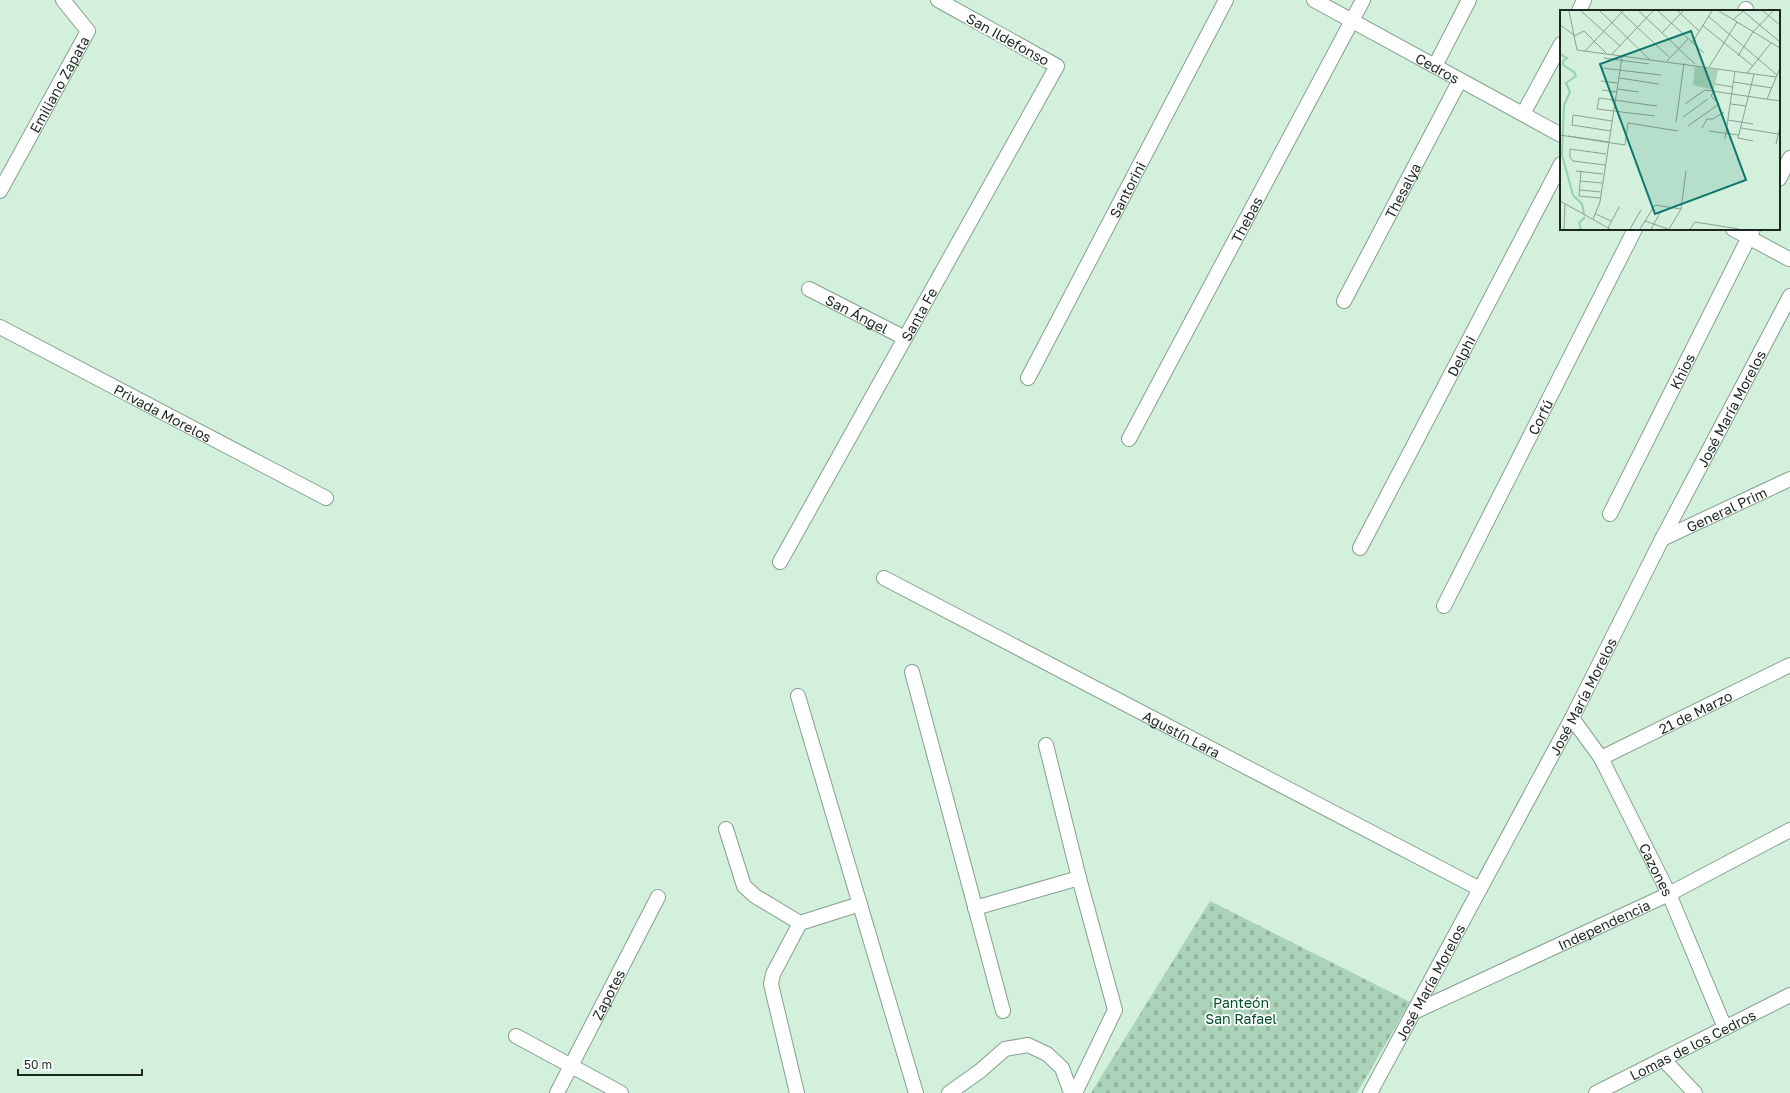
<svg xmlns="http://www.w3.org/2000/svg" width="1790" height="1093" font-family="'Golos Text',sans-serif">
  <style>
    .cemetery { fill: url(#cemetery-stones) }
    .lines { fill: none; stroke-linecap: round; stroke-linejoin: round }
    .minor-casing { stroke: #85a08e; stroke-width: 16 }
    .minor { stroke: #fff; stroke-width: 14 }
    .labels { text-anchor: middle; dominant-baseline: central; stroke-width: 3.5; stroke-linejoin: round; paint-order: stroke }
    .street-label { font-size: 14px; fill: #1c2720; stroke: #fff }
    .park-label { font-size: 14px; fill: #00502c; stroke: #fff }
    .inset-river { fill: none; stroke: #93d3ab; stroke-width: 2 }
    .inset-road { fill: none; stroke: #8aa091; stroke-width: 1 }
    .view { fill: #0f766e; fill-opacity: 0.15; stroke: #0f766e; stroke-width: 2 }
    .inset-edge { fill: none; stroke: #1c2720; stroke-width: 2 }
  </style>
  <defs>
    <pattern id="cemetery-stones" width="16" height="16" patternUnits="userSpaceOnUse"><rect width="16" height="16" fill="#abd3b9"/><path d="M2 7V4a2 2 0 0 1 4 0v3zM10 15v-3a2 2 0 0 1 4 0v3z" fill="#93b59f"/></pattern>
  </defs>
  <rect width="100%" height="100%" fill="#d3f0dc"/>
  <path class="cemetery" d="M1210 901 1410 1002 1357 1093H1091Z"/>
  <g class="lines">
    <defs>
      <g id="minor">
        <path id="s1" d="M1314 0 1561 135"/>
        <path d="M1579 11 1584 0"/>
        <path d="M1745 11 1746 9"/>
        <path d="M1435 66 1469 0"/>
        <path d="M1523 114 1561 44"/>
        <path d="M1779 179 1790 158"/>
        <path id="s2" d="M0 191 88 31 63 0"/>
        <path d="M1733 229 1789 259"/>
        <path id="s3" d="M809 289 905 338"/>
        <path id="s4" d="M1344 301 1460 80"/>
        <path id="s5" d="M0 327 326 498"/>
        <path id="s6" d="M1028 378 1226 0"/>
        <path id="s7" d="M1129 439 1363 0"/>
        <path id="s8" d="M1610 514 1753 229"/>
        <path id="s9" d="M1662 539 1790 479"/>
        <path id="s10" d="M1360 548 1561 164"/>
        <path id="s11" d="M780 562 1057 66 938 0"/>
        <path id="s12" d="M884 578 1480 889"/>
        <path id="s13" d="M1444 606 1635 229"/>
        <path d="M912 672 1003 1011"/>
        <path d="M798 696 916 1093"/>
        <path id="s14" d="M1572 718 1601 758 1669 894 1725 1028"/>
        <path d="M1046 745 1079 878 1115 1010 1075 1093"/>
        <path id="s15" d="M1601 758 1790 665"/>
        <path d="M726 829 744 886 755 896 800 923 773 974 771 984 797 1093"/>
        <path d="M975 908 1079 878"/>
        <path d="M800 923 860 904"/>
        <path id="s16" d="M1414 1012 1669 894 1790 830"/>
        <path d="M516 1036 621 1093"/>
        <path d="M1663 1059 1695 1093"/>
        <path id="s17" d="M557 1093 658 897"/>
        <path d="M949 1093 980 1071 1005 1049 1028 1045 1047 1054 1062 1068 1071 1093"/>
        <path id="s18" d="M1370 1093 1572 718 1662 539 1790 296"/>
        <path id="s19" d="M1596 1093 1790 995"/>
      </g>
    </defs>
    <use href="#minor" class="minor-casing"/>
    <use href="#minor" class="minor"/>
  </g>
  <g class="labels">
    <g class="street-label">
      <text transform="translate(1008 39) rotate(29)">San Ildefonso</text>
      <text stroke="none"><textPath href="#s1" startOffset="141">Cedros</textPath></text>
      <text stroke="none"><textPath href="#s2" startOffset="122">Emiliano Zapata</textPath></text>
      <text stroke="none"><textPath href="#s6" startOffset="213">Santorini</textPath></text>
      <text stroke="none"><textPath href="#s4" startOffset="125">Thesalya</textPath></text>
      <text stroke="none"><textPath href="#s7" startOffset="249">Thebas</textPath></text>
      <text stroke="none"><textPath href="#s3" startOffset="54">San Ángel</textPath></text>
      <text stroke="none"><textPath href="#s11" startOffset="284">Santa Fe</textPath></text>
      <text stroke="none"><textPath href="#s10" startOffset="217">Delphi</textPath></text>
      <text stroke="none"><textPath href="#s8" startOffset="160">Khios</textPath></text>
      <text stroke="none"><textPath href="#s18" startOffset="774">José María Morelos</textPath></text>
      <text stroke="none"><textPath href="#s5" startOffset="184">Privada Morelos</textPath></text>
      <text stroke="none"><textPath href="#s13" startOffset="212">Corfú</textPath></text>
      <text stroke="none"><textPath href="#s9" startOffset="71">General Prim</textPath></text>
      <text stroke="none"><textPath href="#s18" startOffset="450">José María Morelos</textPath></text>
      <text stroke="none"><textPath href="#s15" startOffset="105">21 de Marzo</textPath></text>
      <text stroke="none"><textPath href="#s12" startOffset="336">Agustín Lara</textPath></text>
      <text stroke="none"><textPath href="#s14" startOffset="174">Cazones</textPath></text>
      <text stroke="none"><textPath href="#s16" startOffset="209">Independencia</textPath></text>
      <text stroke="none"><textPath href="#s18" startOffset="126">José María Morelos</textPath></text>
      <text stroke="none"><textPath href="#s17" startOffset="111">Zapotes</textPath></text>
      <text stroke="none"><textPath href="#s19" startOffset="108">Lomas de los Cedros</textPath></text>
    </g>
    <g class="park-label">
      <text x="1241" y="1002">Panteón<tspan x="1241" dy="16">San Rafael</tspan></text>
    </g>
  </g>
  <g transform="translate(1560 10)">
    <rect width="220" height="220" fill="#d3f0dc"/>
    <path d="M135 56 158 60 154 80 133 75Z" fill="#abd3b9"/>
    <path class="inset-river" d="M0 44 7 48 3 51V55L14 62 16 66 6 73 10 82 4 95 2 145 13 185 22 194 24 204M21 219 19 213 25 207"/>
    <path class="inset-road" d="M9 1 17 40 216 67M21 1 60 36M40 1 89 49M60 1 109 47M79 1 135 54M98 1 144 43M118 1 139 21M159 1 220 38M183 1 220 32M203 1 220 15M148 6 217 65M173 10 183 1M0 15 14 25M142 15 193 56M102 23 123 1M14 26 24 21 46 43M132 33 152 1M25 41 63 1M52 44 93 1M178 46 193 22 213 1M44 48 89 54M107 51 128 29M149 57 177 12M42 58 101 65M187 63 211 33M59 68 99 74M41 71 57 73M174 72 212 78M155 74 173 77M57 79 79 82M42 80 57 82M207 89 220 58M125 94 145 80 220 91M171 94 186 96M95 106 37 99 39 88 97 96M123 107 148 89M168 110 193 114M116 112 124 53M128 116 159 94 151 86 154 81M142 118 147 109H153L164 102M181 118 218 124M51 121 12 115 13 105 52 111M149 121 179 125M0 125 65 135 68 113 118 121M8 126 49 132M165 129 175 61M193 131 178 128 194 64M216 134 220 117M45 155 13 151 10 147V139L46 144M16 161 43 164M21 161 19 186 40 188M20 171 42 173M20 180 41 182M0 191 50 219M36 204 51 211M33 209 40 192 62 47M85 211 108 219M48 218 59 197M4 219 5 194M70 219 81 200M80 219 95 195 121 199M91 219 100 203M109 219 121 199 126 161M130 219 135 212 179 219"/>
    <path class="view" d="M131 21 186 170 95 204 40 54Z"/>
    <rect width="220" height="220" class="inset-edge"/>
  </g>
  <path d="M18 1069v6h124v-6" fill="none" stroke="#1c2720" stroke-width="2"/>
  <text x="24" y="1069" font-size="12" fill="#1c2720" stroke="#ffffff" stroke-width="3" paint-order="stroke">50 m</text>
</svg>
